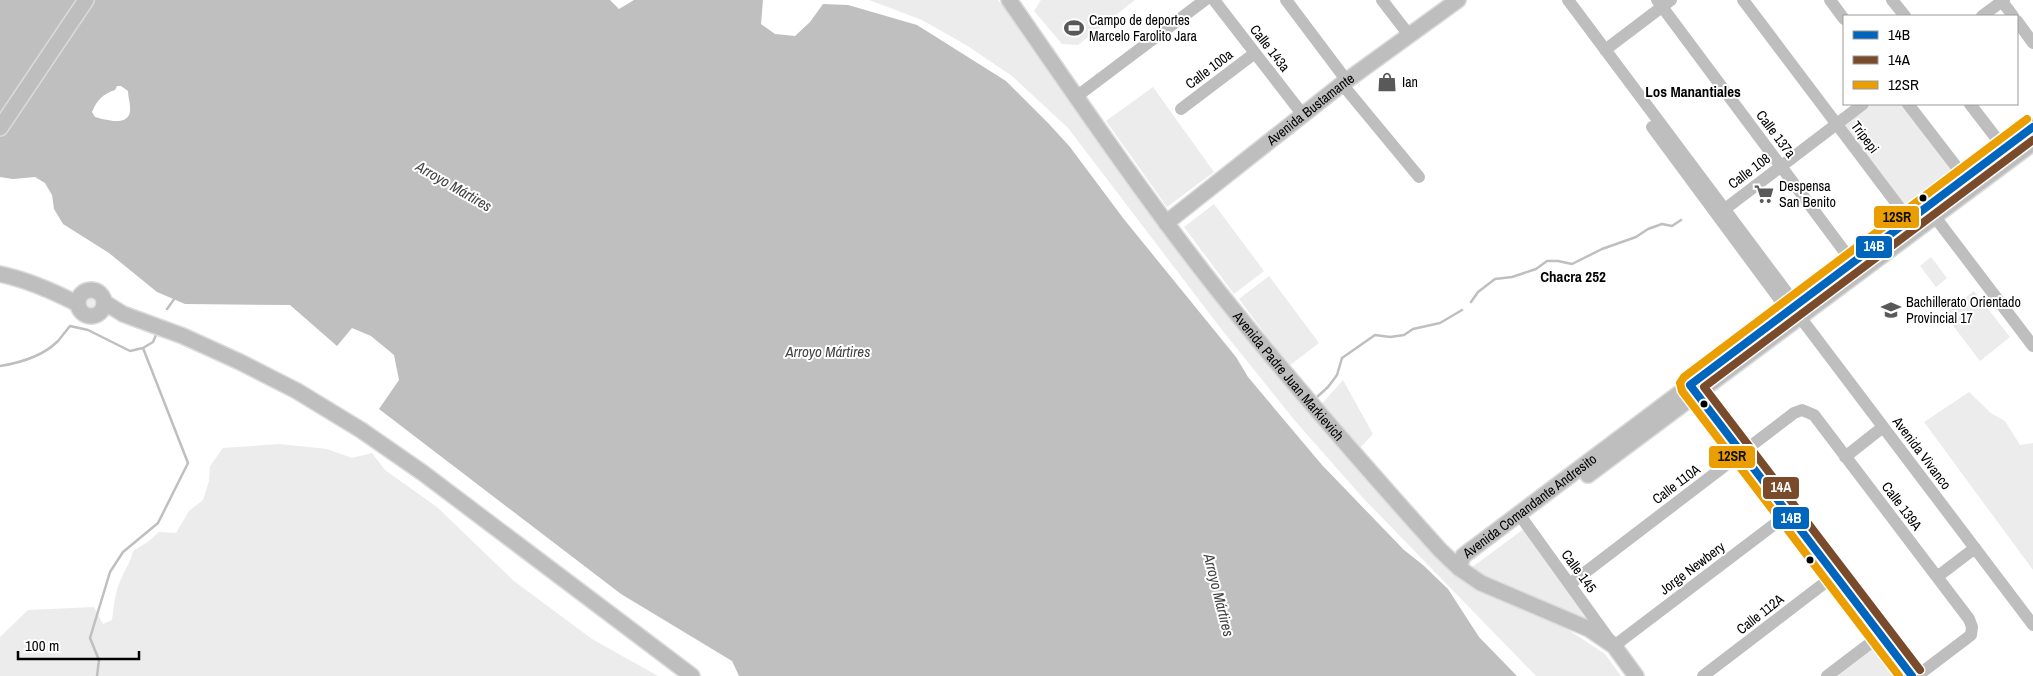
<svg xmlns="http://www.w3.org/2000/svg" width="2033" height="676" font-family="'Archivo Narrow',sans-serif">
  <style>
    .green { fill: #ececec }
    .water { fill: #bfbfbf; fill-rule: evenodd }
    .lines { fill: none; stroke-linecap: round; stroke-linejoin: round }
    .stream { stroke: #bfbfbf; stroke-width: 2.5 }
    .major-casing { stroke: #dbdbdb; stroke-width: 18 }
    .minor { stroke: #bebebe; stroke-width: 12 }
    .major { stroke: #bebebe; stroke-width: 15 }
    .bus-1-casing { stroke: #fff; stroke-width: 11 }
    .bus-2-casing { stroke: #fff; stroke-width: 11 }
    .bus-3-casing { stroke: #fff; stroke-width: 11 }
    .bus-1 { stroke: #0065bd; stroke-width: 8 }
    .bus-2 { stroke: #7a4b2a; stroke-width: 8 }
    .bus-3 { stroke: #eb9e00; stroke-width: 8 }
    .bus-dot { fill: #000; stroke: #fff; stroke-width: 2 }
    .labels { text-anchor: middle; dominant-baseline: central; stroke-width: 4; stroke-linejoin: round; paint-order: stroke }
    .poi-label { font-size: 14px; fill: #000; stroke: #fff; text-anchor: start }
    .street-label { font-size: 14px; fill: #000; stroke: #fff }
    .neighbourhood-label { font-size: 15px; font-weight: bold; fill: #000; stroke: #fff }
    .water-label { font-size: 15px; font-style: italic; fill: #444; stroke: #fff }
    .line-badge { stroke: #fff; stroke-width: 2 }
    .badge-label { font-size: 14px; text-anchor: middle; font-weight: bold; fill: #fff }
    .pale-badge-label { font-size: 14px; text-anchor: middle; font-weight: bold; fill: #111 }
  </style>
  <rect width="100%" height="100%" fill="#fff"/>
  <path class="green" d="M869 0H998L1101 144 1233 321 1306 411 1373 488 1438 557 1463 579 1482 592 1555 621 1605 654 1621 676H1536L1363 498 1296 422 1222 330 1068 128 1012 76 966 45 922 20Z
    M1041 0H1135L1078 45 1062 44 1034 11Z
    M1153 87 1214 172 1167 207 1106 121Z
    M1871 104H1906L1962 176 1909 216 1841 126Z
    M1214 204 1264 271 1234 294 1184 227Z
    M1931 257 1947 278 1936 287 1920 266Z
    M1269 276 1319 343 1289 366 1239 299Z
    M1974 291 2010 337 1980 361 1944 314Z
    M83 303a8 8 0 1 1 16 0a8 8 0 1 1-16 0Z
    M1343 380 1373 434 1355 453 1318 408Z
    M1969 392 1991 413 2005 421 2020 445 2033 443V570L1924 422Z
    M279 444 327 449 352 458 372 453 385 470 437 507 514 581 592 639 658 676H0V637L28 610 94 607 103 624 112 620C114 605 115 591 122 577 126 568 131 561 133 551L149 541 159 532 176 533 189 511 203 500 209 481 210 466 223 448Z
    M1525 528 1602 634 1482 578 1471 568Z
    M1878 643 1903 676H1836Z"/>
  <path class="water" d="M0 0H610L619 9 634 0H763L761 24 775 34 795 36 810 22 823 4 848 5 917 25 1006 81 1049 124 1070 147 1123 218 1236 357 1248 377 1322 465 1404 550 1423 565 1448 589 1479 637 1517 676H739L732 661 621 594 379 409 399 380 394 355 371 336 352 328 337 346 290 305 185 304 157 292 109 253 63 224 54 209 52 195 45 183 35 177 13 179 0 177ZM117 86H121L128 91C128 97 130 102 130 107 132 128 106 120 95 117L92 112C97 100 103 94 115 90Z"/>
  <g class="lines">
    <path class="stream" d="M1471 302 1478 292 1495 279 1512 277 1536 269 1547 261H1558L1572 264 1602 249 1636 237 1648 229 1662 224 1672 226 1681 220
      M167 309 175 298
      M0 366C19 363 43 356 58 341 62 336 66 331 70 326L88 330 130 351 143 348 153 342 156 335
      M1317 397 1328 387 1337 375 1342 358 1375 335 1390 337 1404 335 1413 329 1440 323 1462 310
      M97 676 99 660 90 638 110 572 123 552 158 523 188 463 143 348"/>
    <defs>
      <g id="major">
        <path id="s1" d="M1009 0C1073 92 1136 185 1205 274 1279 369 1359 460 1440 550L1459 568 1481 583 1589 629 1614 646 1636 676"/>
        <path d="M0 128 86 0"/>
        <path id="s2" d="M1166 223 1342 84 1458 0"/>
        <path d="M0 274C28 280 53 291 78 304"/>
        <circle cx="91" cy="303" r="13"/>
        <path d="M104 302 123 314 183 336 240 362 297 391 361 430 423 473 692 676"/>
        <path d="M1588 475 2033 143"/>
        <path id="s3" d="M1459 568 1463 556 2033 127"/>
      </g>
    </defs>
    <use href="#major" class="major-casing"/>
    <path class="minor" d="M1214 0 1303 115
      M1286 0 1347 81
      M1382 0 1409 35
      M1568 0 1788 294 1787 300 1800 317 2033 625
      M1657 0 1853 263
      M1743 0 1909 220
      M1830 0 1844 19
      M1892 0 1905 16
      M2001 0 2013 16
      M1982 16 2004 0
      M2017 21 2033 43
      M1605 50 1671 0
      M1342 84 1419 177
      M1076 97 1205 0
      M1908 104 1965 178
      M1970 104 2010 156
      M1181 109 1255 53
      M1652 127 1780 300H1787
      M1725 209 1863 104
      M1935 217 2033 346
      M1692 387 1912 676
      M1845 457 1883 427
      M1519 514 1614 646 1788 514
      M1937 577 1975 548
      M1570 584 1794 413 1802 410 1814 415 1969 619 1972 627 1971 635 1917 676
      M1703 676 1835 575
      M1827 676 1881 635"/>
    <use href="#major" class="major"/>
    <defs>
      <path id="bus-1" d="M1912 676 1690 385 2033 127"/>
      <path id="bus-2" d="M1920 670 1704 387 2033 140"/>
      <path id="bus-3" d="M1899 676 1682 391 1680 383 1684 377 2027 119"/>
    </defs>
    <use href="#bus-1" class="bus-1-casing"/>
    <use href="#bus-2" class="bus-2-casing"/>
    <use href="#bus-3" class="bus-3-casing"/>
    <use href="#bus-1" class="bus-1"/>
    <use href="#bus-2" class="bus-2"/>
    <use href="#bus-3" class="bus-3"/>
  </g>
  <defs>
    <symbol id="stadium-bare" viewBox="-9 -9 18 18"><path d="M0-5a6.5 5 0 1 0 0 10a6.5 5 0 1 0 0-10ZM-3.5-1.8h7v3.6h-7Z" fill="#595959" stroke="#fff" stroke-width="2.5" paint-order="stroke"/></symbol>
    <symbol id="shop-bare" viewBox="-9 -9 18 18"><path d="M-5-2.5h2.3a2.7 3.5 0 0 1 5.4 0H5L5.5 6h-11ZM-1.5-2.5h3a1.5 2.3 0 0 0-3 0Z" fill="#595959" stroke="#fff" stroke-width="2.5" paint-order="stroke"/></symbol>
    <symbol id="supermarket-bare" viewBox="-9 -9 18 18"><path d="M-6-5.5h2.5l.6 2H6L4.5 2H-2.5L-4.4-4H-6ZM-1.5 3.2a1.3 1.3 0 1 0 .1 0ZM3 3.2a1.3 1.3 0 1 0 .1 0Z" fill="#595959" stroke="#fff" stroke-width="2.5" paint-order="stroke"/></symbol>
    <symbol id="school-bare" viewBox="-9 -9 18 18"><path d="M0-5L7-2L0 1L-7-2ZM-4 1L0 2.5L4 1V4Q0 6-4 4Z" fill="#595959" stroke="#fff" stroke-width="2.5" paint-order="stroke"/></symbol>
  </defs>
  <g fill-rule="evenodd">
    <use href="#stadium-bare" x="1060" y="14" width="28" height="28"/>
    <use href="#shop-bare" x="1373" y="68" width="28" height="28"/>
    <use href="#supermarket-bare" x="1750" y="180" width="28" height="28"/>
    <use href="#school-bare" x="1877" y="296" width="28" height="28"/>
  </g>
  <g class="bus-dot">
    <circle cx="1923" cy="198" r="4.5"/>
    <circle cx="1704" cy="404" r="4.5"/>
    <circle cx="1810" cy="560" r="4.5"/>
  </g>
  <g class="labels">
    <g class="poi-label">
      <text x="1089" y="20">Campo de deportes<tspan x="1089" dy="16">Marcelo Farolito Jara</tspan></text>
      <text x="1402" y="82">Ian</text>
      <text x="1779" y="186">Despensa<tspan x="1779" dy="16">San Benito</tspan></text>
      <text x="1906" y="302">Bachillerato Orientado<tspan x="1906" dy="16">Provincial 17</tspan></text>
    </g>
    <g class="street-label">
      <text transform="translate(1270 48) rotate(52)">Calle 143a</text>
      <text transform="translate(1209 69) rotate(-37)">Calle 100a</text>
      <text stroke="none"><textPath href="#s2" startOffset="184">Avenida Bustamante</textPath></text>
      <text transform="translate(1776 134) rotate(53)">Calle 137a</text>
      <text transform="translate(1865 137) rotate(53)">Tripepi</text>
      <text transform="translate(1749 171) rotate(-37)">Calle 108</text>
      <text stroke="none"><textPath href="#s1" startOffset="469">Avenida Padre Juan Markievich</textPath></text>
      <text transform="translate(1922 453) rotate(53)">Avenida Vivanco</text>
      <text transform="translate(1676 484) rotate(-37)">Calle 110A</text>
      <text transform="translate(1902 506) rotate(53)">Calle 139A</text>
      <text stroke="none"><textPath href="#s3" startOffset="96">Avenida Comandante Andresito</textPath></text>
      <text transform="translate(1692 568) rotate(-37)">Jorge Newbery</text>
      <text transform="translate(1579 571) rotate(54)">Calle 145</text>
      <text transform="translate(1760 614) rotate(-38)">Calle 112A</text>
    </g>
    <g class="neighbourhood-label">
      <text x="1693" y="91">Los Manantiales</text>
      <text x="1573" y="276">Chacra 252</text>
    </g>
    <g class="water-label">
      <text transform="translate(454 186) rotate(30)">Arroyo Mártires</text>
      <text x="828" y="351">Arroyo Mártires</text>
      <text transform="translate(1219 595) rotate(76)">Arroyo Mártires</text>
    </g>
  </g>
  <g class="line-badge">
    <rect x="1873" y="205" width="47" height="24" rx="5" fill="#eb9e00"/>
    <rect x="1855" y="235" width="38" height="24" rx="5" fill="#0065bd"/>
    <rect x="1708" y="445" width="48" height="24" rx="5" fill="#eb9e00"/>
    <rect x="1762" y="476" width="38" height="24" rx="5" fill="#7a4b2a"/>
    <rect x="1772" y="506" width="38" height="24" rx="5" fill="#0065bd"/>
  </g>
  <g class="badge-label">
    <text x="1874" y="251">14B</text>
    <text x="1781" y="492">14A</text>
    <text x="1791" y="523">14B</text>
  </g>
  <g class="pale-badge-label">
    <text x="1897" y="222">12SR</text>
    <text x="1732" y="461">12SR</text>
  </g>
  <rect x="1843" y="15" width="175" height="90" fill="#ffffff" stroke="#999999"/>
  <rect x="1853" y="31" width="25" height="8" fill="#0065bd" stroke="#999999"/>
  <text x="1888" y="40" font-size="15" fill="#000000">14B</text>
  <rect x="1853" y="56" width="25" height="8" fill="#7a4b2a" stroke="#999999"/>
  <text x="1888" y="65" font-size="15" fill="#000000">14A</text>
  <rect x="1853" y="81" width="25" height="8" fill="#eb9e00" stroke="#999999"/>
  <text x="1888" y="90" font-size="15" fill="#000000">12SR</text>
  <path d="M18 651v8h121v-8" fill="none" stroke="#000000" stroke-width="2.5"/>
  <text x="25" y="651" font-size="15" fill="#000000" stroke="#ffffff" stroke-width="4" paint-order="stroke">100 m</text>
</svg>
